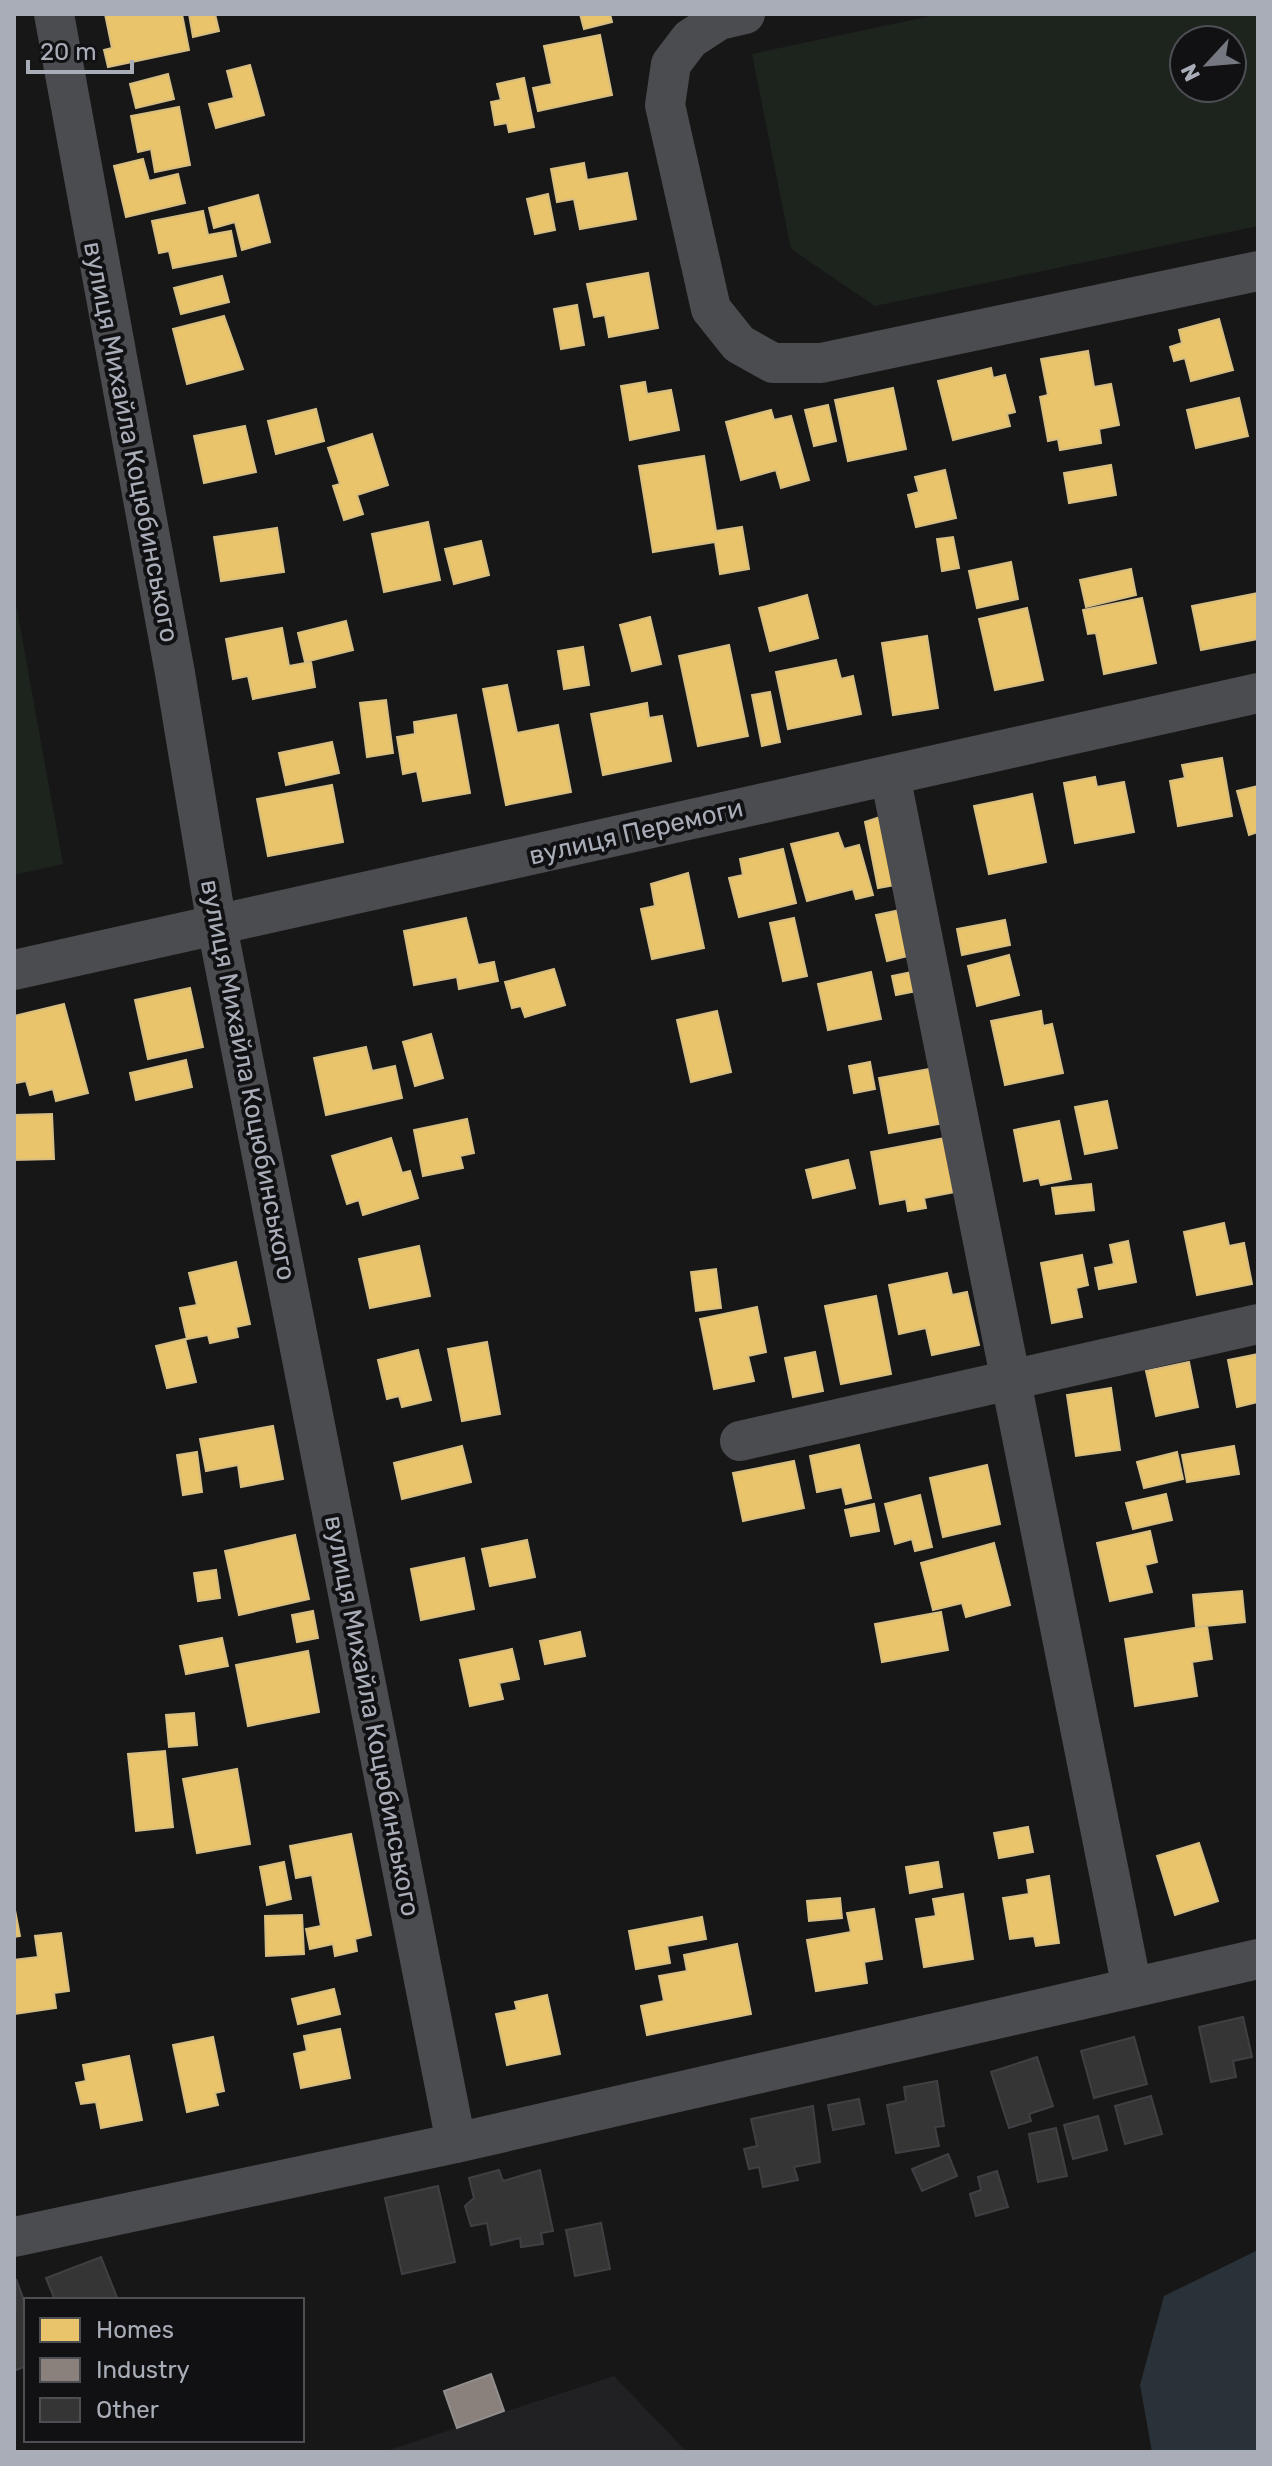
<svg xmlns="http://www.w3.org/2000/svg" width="1272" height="2466" font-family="Rubik,sans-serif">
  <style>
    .built { fill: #212123 }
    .green { fill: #1d241e; fill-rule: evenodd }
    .water { fill: #2a3239 }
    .homes { fill: #e9c46a; stroke: #d6bd81; stroke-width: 2 }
    .industry { fill: #8a817c; stroke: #938e8e; stroke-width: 2 }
    .building { fill: #353536; stroke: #3f4043; stroke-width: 2 }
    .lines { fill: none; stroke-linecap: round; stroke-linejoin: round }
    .minor { stroke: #4b4c50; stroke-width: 40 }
    .labels { text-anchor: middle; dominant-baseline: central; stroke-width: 8; stroke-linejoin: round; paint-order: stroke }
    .street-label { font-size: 26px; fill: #a8adb8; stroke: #111113 }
  </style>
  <rect width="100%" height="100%" fill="#171717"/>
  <path class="built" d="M614 2376 687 2452H383Z"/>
  <path class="green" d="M940 14H1258V226L875 306 791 249 752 54ZM1184 40H1232V88H1184Z
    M14 593 63 864 14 875Z"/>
  <path class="water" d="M1258 2250V2452H1152L1140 2385 1164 2296Z"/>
  <path class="homes" d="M105 14H182L189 50 108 67 104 50 112 48Z
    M189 14H215L219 31 193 37Z
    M580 14H610L612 22 584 29Z
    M600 35 612 95 538 111 533 88 552 84 544 46Z
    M250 65 264 115 216 128 209 104 234 98 227 71Z
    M168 74 174 99 136 108 130 84Z
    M524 78 534 127 509 132 507 123 495 125 491 102 501 100 497 84Z
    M179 107 190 165 155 172 151 149 138 152 131 116Z
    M143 159 149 181 178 174 185 203 126 217 114 166Z
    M584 163 587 180 627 173 636 219 580 229 574 199 557 202 551 169Z
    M548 194 555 230 535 234 527 199Z
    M258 195 270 242 242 250 235 222 214 228 209 208Z
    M203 211 208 235 231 231 236 256 173 268 169 251 159 253 152 221Z
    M648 273 658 328 609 337 605 315 594 317 587 284Z
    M222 276 229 302 181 314 174 288Z
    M577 305 584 345 561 349 554 309Z
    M224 316 243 369 187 384 173 329Z
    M1219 319 1233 370 1191 381 1185 358 1174 361 1170 347 1182 343 1179 330Z
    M1088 351 1094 387 1111 384 1119 425 1099 429 1101 443 1060 450 1058 439 1048 441 1040 397 1048 395 1041 359Z
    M991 368 993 378 1005 375 1015 412 1007 414 1010 426 953 440 938 381Z
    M645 382 647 394 671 390 679 430 630 440 621 386Z
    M893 388 906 449 848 461 835 400Z
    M1239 398 1248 436 1196 448 1187 410Z
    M828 405 836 441 814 446 805 410Z
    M316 409 324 441 276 454 268 421Z
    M771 410 774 420 791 416 809 480 781 488 776 470 741 480 726 422Z
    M245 426 256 472 204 483 194 436Z
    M372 434 388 485 357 495 363 514 344 520 333 486 340 484 328 448Z
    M704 456 716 531 742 527 749 569 720 574 715 542 653 552 639 466Z
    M1111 465 1116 495 1069 503 1064 473Z
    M945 470 956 518 916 527 908 495 919 492 915 477Z
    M428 522 440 580 384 592 372 534Z
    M277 528 284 572 221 581 214 537Z
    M953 537 959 568 942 571 937 539Z
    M481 541 489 575 454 584 445 549Z
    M1011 562 1018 599 977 608 969 571Z
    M1131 569 1136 595 1086 607 1080 580Z
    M1258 593V639L1201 650 1192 606Z
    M807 595 818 638 770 651 759 608Z
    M1142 598 1156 663 1104 674 1096 633 1088 634 1083 610Z
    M1027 608 1043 680 995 690 979 619Z
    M650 617 661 664 632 671 620 625Z
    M346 621 353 650 305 662 298 633Z
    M282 628 289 666 311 662 315 687 253 699 248 676 233 679 226 639Z
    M927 636 938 708 893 715 882 643Z
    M729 645 748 736 698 746 679 656Z
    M583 647 589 685 564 689 558 651Z
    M836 660 841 679 853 676 861 714 788 729 776 672Z
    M507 685 517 733 558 725 571 792 506 805 483 689Z
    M770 692 780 742 762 746 752 695Z
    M386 700 393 753 367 757 360 703Z
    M647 703 649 718 662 716 671 761 603 775 591 714Z
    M456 715 470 793 423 801 417 771 403 774 397 737 415 734 414 722Z
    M332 742 339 773 286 785 279 753Z
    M1222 758 1232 816 1178 826 1170 781 1185 778 1182 765Z
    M1095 777 1097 787 1124 782 1134 832 1075 843 1064 783Z
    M332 785 343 842 268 856 257 799Z
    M1258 786V832L1249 835 1237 791Z
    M1032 794 1046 862 989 874 974 806Z
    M892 813 906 883 878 888 865 822Z
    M838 833 844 849 859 845 873 895 856 899 853 889 807 901 791 844Z
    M783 849 796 903 739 917 729 878 743 875 740 859Z
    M688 873 704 948 652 959 641 909 655 906 651 884Z
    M905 909 916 954 887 961 876 915Z
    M466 918 478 965 494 962 498 981 459 989 457 977 414 985 404 931Z
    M794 918 807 976 783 981 770 923Z
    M1005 920 1010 945 962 955 957 929Z
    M1009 955 1019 995 977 1006 968 966Z
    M554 969 565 1005 525 1017 521 1006 512 1008 505 982Z
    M922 970 927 989 896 995 892 976Z
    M871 972 881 1019 828 1030 818 984Z
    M190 988 203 1047 148 1059 135 1000Z
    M64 1004 88 1093 56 1101 53 1089 30 1095 26 1081 16 1083 14 1074V1016Z
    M717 1011 731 1072 691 1082 677 1020Z
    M1041 1011 1043 1026 1052 1024 1063 1073 1005 1085 991 1021Z
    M431 1034 443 1078 415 1086 403 1042Z
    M366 1047 372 1071 395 1066 402 1098 326 1115 314 1058Z
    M186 1060 192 1087 136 1100 130 1073Z
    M870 1062 875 1089 854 1093 849 1066Z
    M935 1068 944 1123 889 1133 879 1078Z
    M1107 1101 1117 1148 1085 1154 1075 1107Z
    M52 1114 54 1159 14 1160V1115Z
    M467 1119 474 1153 460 1156 463 1168 423 1176 414 1130Z
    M1059 1121 1071 1179 1041 1185 1039 1178 1024 1181 1014 1130Z
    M391 1138 402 1173 410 1171 418 1198 363 1215 359 1200 347 1204 332 1156Z
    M945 1138 955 1192 924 1198 926 1208 908 1211 906 1199 880 1204 871 1152Z
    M848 1160 855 1188 813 1198 806 1170Z
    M1091 1184 1094 1210 1056 1214 1052 1188Z
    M1224 1223 1229 1246 1244 1243 1252 1284 1197 1295 1184 1232Z
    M1128 1241 1136 1282 1099 1289 1095 1268 1114 1264 1110 1245Z
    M419 1246 430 1296 370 1308 359 1259Z
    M1082 1255 1088 1285 1076 1288 1082 1317 1052 1323 1041 1263Z
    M236 1262 250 1324 236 1327 238 1337 210 1343 208 1335 187 1339 180 1308 197 1305 189 1273Z
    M716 1269 721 1308 696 1311 691 1272Z
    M947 1273 952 1295 967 1292 979 1345 932 1355 926 1328 899 1334 889 1285Z
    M876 1296 891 1374 841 1384 825 1306Z
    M757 1307 766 1352 748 1356 754 1381 714 1389 700 1319Z
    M185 1339 196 1382 167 1388 156 1346Z
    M487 1342 500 1414 462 1421 448 1349Z
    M418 1350 431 1400 402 1407 399 1396 387 1399 378 1360Z
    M815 1352 823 1391 793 1397 785 1358Z
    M1258 1354V1402L1237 1407 1228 1360Z
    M1189 1362 1198 1407 1156 1416 1146 1371Z
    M1111 1388 1120 1450 1076 1456 1067 1395Z
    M273 1426 283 1479 241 1487 238 1465 206 1471 200 1439Z
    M859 1445 871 1498 846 1504 842 1487 817 1492 810 1456Z
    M462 1446 471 1482 402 1499 394 1463Z
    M1234 1446 1239 1474 1187 1482 1182 1455Z
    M197 1452 202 1492 183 1495 177 1455Z
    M1177 1452 1183 1479 1144 1488 1137 1462Z
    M794 1461 804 1508 743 1521 733 1473Z
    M987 1465 1000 1524 943 1537 930 1478Z
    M1166 1494 1172 1520 1133 1529 1126 1503Z
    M920 1495 932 1547 915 1551 912 1539 895 1544 885 1504Z
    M874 1504 879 1531 851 1536 845 1510Z
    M1150 1531 1157 1562 1145 1565 1152 1592 1110 1601 1097 1543Z
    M295 1535 309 1599 239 1615 225 1551Z
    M527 1540 535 1577 490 1586 482 1549Z
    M994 1543 1010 1605 966 1617 962 1603 933 1610 921 1563Z
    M464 1558 474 1609 421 1620 411 1569Z
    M216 1570 220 1598 198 1601 194 1573Z
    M1242 1591 1245 1622 1196 1627 1193 1595Z
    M313 1611 318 1638 297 1642 292 1615Z
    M941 1612 948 1650 882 1662 875 1624Z
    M1207 1626 1212 1659 1192 1662 1197 1696 1135 1706 1125 1639Z
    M580 1632 585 1656 545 1664 540 1641Z
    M222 1638 228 1666 186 1674 180 1646Z
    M512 1649 519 1679 499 1683 503 1699 470 1706 460 1660Z
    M308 1651 319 1712 248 1726 236 1665Z
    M194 1713 197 1745 169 1747 166 1715Z
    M165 1751 173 1827 136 1831 128 1754Z
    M237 1769 250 1844 197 1853 183 1779Z
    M1028 1827 1033 1852 999 1858 994 1833Z
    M351 1834 371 1935 355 1939 357 1951 335 1956 333 1944 310 1949 306 1929 321 1926 312 1875 296 1878 290 1846Z
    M1199 1843 1218 1901 1175 1915 1157 1856Z
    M284 1862 291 1899 267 1905 260 1867Z
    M938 1862 942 1887 910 1893 906 1867Z
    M1049 1876 1059 1943 1036 1946 1034 1936 1010 1939 1003 1898 1029 1894 1027 1880Z
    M963 1894 973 1959 924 1967 916 1919 936 1916 933 1899Z
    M840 1898 842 1918 809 1921 807 1901Z
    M14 1905 20 1936 14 1937Z
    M874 1909 882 1959 864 1962 867 1983 816 1991 807 1940 851 1932 847 1913Z
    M302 1915 304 1954 266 1956 265 1916Z
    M702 1917 706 1939 667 1946 670 1963 636 1969 629 1931Z
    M61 1933 69 1991 54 1993 56 2008 14 2014V1960L38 1957 35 1936Z
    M737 1944 751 2014 647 2035 641 2006 664 2001 659 1976 687 1971 684 1955Z
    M334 1989 340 2014 298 2024 292 1999Z
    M547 1995 560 2054 507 2065 496 2014 517 2010 515 2002Z
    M340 2029 350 2078 301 2088 294 2054 307 2051 304 2036Z
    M213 2037 224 2091 215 2093 218 2105 187 2112 173 2045Z
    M129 2056 142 2120 101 2128 96 2102 81 2104 76 2083 86 2081 83 2065Z"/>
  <path class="industry" d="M491 2374 504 2411 457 2428 444 2391Z"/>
  <path class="building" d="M1243 2017 1252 2057 1233 2061 1236 2077 1211 2082 1199 2027Z
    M1134 2037 1147 2084 1094 2098 1081 2051Z
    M1037 2057 1053 2106 1029 2114 1031 2121 1009 2128 991 2072Z
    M937 2081 944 2126 935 2127 939 2146 896 2153 887 2105 906 2101 904 2087Z
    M1151 2096 1162 2134 1125 2144 1115 2106Z
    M859 2099 864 2124 833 2130 828 2105Z
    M813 2106 820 2162 794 2167 798 2180 763 2187 759 2167 749 2169 744 2149 757 2146 751 2119Z
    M1098 2116 1107 2150 1073 2159 1064 2125Z
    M1056 2128 1067 2176 1038 2182 1029 2134Z
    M948 2154 957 2176 922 2191 912 2169Z
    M499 2170 503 2181 540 2170 553 2231 541 2233 543 2244 521 2247 520 2238 491 2245 487 2223 471 2226 465 2206 474 2198 469 2178Z
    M997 2171 1008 2207 976 2216 970 2194 981 2190 978 2177Z
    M438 2186 455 2262 402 2274 385 2198Z
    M601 2223 610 2269 575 2276 566 2230Z
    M101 2257 118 2300H55L46 2278Z
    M16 2279 26 2306V2366L14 2371Z"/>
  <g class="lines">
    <path class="minor" d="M54 14 175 673 217 926 456 2143
      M745 14 719 20 690 39 671 64 665 105 711 309 739 344 773 363H821L1258 271
      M890 775 1132 1988
      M14 970 1258 693
      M740 1441 1258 1324
      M14 2237 456 2143 1258 1959"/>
  </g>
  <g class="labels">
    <g class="street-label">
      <text transform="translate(131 442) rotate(79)">вулиця Михайла Коцюбинського</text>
      <text transform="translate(636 832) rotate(-13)">вулиця Перемоги</text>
      <text transform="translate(248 1080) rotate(79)">вулиця Михайла Коцюбинського</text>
      <text transform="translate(372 1716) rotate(79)">вулиця Михайла Коцюбинського</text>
    </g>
  </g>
  <rect width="1272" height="2466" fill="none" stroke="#a8adb8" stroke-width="32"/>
  <rect x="24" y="2298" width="280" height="144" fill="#111113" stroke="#4d4f55" stroke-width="2"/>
  <rect x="40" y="2318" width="40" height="24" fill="#e9c46a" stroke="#4d4f55" stroke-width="2"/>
  <text x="96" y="2338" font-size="24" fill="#a8adb8">Homes</text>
  <rect x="40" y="2358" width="40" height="24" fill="#8a817c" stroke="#4d4f55" stroke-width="2"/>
  <text x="96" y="2378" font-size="24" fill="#a8adb8">Industry</text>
  <rect x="40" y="2398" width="40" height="24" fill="#353536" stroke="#4d4f55" stroke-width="2"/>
  <text x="96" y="2418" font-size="24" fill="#a8adb8">Other</text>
  <g transform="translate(1208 64) rotate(244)"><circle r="38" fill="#111113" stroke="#4d4f55" stroke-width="2"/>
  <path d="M0-6L14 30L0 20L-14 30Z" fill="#757880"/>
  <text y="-12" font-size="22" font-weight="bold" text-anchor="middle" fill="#a8adb8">N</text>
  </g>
  <path d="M28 60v12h104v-12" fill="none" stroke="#a8adb8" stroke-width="4"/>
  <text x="40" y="60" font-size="24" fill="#a8adb8" stroke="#111113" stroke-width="6" paint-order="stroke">20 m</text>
</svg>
